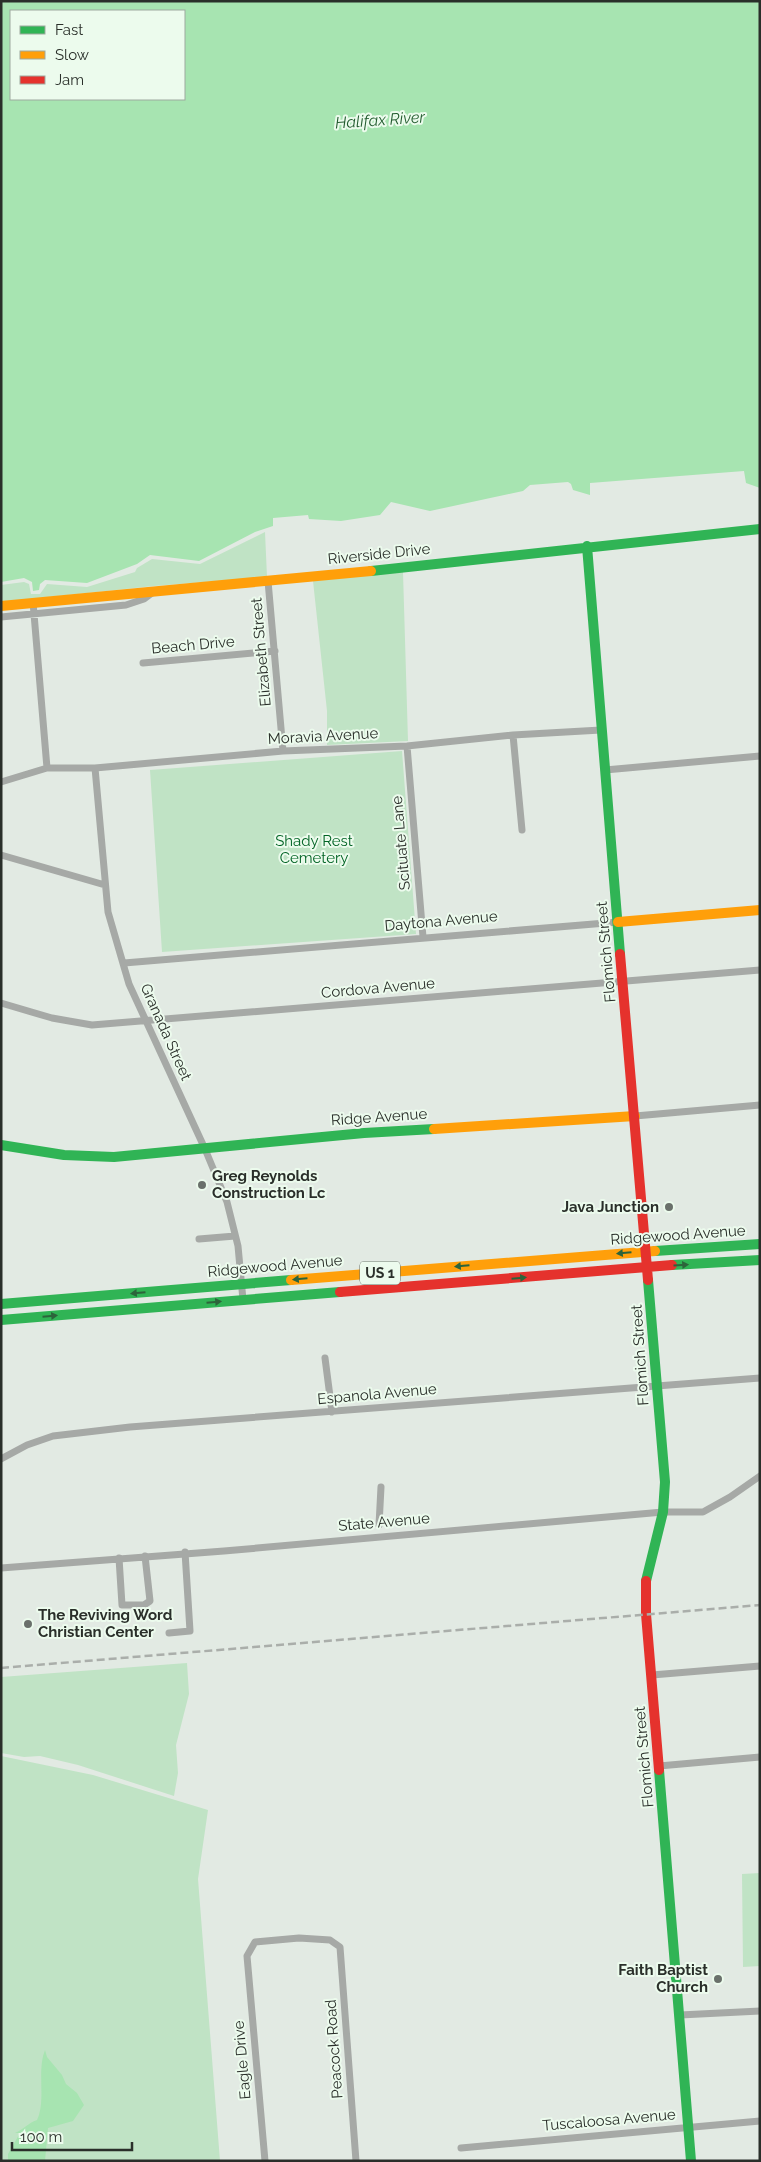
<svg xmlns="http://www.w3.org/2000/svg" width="761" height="2162" font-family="Raleway,sans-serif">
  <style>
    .green { fill: #c0e3c5 }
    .water { fill: #a7e4b1; fill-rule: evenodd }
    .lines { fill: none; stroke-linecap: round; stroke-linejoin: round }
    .street { stroke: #a6a9a6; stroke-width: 7 }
    .fast { stroke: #30b455; stroke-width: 10 }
    .slow { stroke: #ff9f0a; stroke-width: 10 }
    .jam { stroke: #e5322d; stroke-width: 10 }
    .rail { stroke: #aaaeaa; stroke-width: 2.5; stroke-dasharray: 8 4; stroke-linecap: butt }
    .oneway { fill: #2c643b }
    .poi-dot { fill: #6a706b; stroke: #ecfbed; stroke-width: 2 }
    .labels { text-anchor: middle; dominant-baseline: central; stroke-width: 4; stroke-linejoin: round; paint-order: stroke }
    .shield { fill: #ecfbed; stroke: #646c64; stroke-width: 1 }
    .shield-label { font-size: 14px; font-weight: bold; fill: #2a2f2a }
    .street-label { font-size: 15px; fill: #2a2f2a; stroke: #ecfbed }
    .park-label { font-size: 15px; fill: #006324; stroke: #ecfbed }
    .poi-label { font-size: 15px; font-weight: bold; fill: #2a2f2a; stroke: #ecfbed; text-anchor: start }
    .water-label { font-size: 16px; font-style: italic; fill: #225b2e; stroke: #ecfbed }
  </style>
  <rect width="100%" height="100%" fill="#e2eae3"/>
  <path class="green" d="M265 532 267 577 154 586 1 602V585L24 582 29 584 31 594H40L47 584 87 587 135 572 137 568 152 559 200 564Z
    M403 572 408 741 327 745V711L313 581Z
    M402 751 416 934 162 952 150 770Z
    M187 1663 189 1694 176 1745 178 1773 174 1796 78 1765 40 1756 24 1757 1 1753V1677Z
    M1 1756 93 1775 208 1810 198 1879 220 2161H1Z
    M760 1873V1966L743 1967 742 1874Z"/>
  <path class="water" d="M1 1H760V488L746 483 744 471 590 483V495L573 490 571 484 568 482 530 485 523 491 430 511 391 502 380 515 341 521 309 519 308 515 273 518V526L255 532 199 561 150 555 137 564 87 583 45 580 40 584 39 590 33 591 32 582 24 578 1 582ZM11 11H184V99H11Z
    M45 2050 47 2057 62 2075 66 2084 77 2093 84 2105 73 2121 48 2128 45 2161H8V2154L20 2133H15C24 2129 28 2123 37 2120L39 2115C45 2094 37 2070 45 2050Z"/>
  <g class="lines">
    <path class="street" d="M268 581 283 751
      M33 602 47 768
      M1 617 126 605 144 599 152 593
      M143 663 275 651
      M513 735 522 830
      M407 746 423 937
      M95 768 108 912 129 984 205 1149 227 1202 238 1246 243 1300
      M605 770 760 756
      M1 782 47 768H95L283 751 407 746 513 735 601 730
      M1 855 105 885
      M124 963 618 922
      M1 1003 52 1018 92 1025 760 970
      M635 1116 760 1105
      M199 1239 235 1236
      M325 1358 332 1412
      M1 1459 27 1445 53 1436 130 1427 760 1378
      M379 1525 381 1487
      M119 1558 122 1605H144L150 1601 145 1556
      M1 1568 224 1551 663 1512H703L730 1497 760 1476
      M169 1633 190 1631 185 1552
      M652 1675 760 1666
      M659 1766 760 1757
      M680 2015 760 2011
      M461 2148 760 2121
      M265 2161 247 1956 255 1942 299 1938 330 1940 340 1947 356 2161"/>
    <path class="fast" d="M587 546 620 954
      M371 571 760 529
      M1 1145 64 1155 114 1157 364 1133 434 1129
      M655 1251 760 1244
      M672 1265 760 1260
      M1 1304 291 1280
      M1 1320 340 1292
      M646 1581 663 1512 665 1482 648 1280
      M659 1770 691 2161"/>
    <path class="slow" d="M1 606 371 571
      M618 922 760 910
      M434 1129 635 1116
      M291 1280 655 1251"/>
    <path class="jam" d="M620 954 648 1280
      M340 1292 672 1265
      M646 1581V1614L659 1770"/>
    <path class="rail" d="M1 1668 760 1605"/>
  </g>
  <defs><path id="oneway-solid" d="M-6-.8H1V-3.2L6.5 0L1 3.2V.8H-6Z" transform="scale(1.25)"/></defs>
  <g class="oneway">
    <use href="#oneway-solid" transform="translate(624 1253) rotate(175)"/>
    <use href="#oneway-solid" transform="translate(681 1265) rotate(-4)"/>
    <use href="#oneway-solid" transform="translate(462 1266) rotate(175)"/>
    <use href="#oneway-solid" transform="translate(519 1278) rotate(-5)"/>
    <use href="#oneway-solid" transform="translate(300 1279) rotate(175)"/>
    <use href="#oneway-solid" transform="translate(138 1293) rotate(175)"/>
    <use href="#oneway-solid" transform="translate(214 1302) rotate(-5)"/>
    <use href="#oneway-solid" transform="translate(50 1316) rotate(-5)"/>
  </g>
  <g class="poi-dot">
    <circle cx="202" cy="1185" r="5"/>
    <circle cx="669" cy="1207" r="5"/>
    <circle cx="28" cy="1624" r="5"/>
    <circle cx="718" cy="1979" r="5"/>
  </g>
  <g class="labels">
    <rect class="shield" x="360" y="1261.5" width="40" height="23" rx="4"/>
    <g class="shield-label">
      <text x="380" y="1273">US 1</text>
    </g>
    <g class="street-label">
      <text transform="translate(379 554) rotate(-6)">Riverside Drive</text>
      <text transform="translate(193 645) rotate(-5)">Beach Drive</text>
      <text transform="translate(261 652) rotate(-95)">Elizabeth Street</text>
      <text transform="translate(323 736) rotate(-3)">Moravia Avenue</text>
      <text transform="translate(401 843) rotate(-95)">Scituate Lane</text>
      <text transform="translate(441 921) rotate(-5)">Daytona Avenue</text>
      <text transform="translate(606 952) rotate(-95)">Flomich Street</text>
      <text transform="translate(378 988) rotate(-5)">Cordova Avenue</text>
      <text transform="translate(166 1032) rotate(66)">Granada Street</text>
      <text transform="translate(379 1117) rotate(-4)">Ridge Avenue</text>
      <text transform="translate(678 1235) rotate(-4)">Ridgewood Avenue</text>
      <text transform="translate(275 1266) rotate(-5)">Ridgewood Avenue</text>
      <text transform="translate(640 1355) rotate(-94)">Flomich Street</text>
      <text transform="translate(377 1394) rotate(-5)">Espanola Avenue</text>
      <text transform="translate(384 1522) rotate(-5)">State Avenue</text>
      <text transform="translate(644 1757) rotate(-95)">Flomich Street</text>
      <text transform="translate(334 2049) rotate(-94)">Peacock Road</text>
      <text transform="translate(242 2060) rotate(-95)">Eagle Drive</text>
      <text transform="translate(609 2120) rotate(-5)">Tuscaloosa Avenue</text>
    </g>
    <g class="park-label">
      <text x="314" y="841">Shady Rest<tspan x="314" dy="17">Cemetery</tspan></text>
    </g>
    <g class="poi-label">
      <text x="212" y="1176">Greg Reynolds<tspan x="212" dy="17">Construction Lc</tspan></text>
      <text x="659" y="1207" text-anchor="end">Java Junction</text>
      <text x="38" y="1615">The Reviving Word<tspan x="38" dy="17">Christian Center</tspan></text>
      <text x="708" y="1970" text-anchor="end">Faith Baptist<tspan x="708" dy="17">Church</tspan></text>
    </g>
    <g class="water-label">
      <text transform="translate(380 120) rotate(-4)">Halifax River</text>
    </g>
  </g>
  <rect width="761" height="2162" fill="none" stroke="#2a2f2a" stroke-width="5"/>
  <rect x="10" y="10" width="175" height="90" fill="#ecfbed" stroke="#9ea99f"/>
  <rect x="20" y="26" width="25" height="8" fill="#30b455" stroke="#9ea99f"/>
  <text x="55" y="35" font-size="15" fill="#2a2f2a">Fast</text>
  <rect x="20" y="51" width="25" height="8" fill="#ff9f0a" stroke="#9ea99f"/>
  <text x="55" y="60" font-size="15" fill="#2a2f2a">Slow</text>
  <rect x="20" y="76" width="25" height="8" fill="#e5322d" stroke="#9ea99f"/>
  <text x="55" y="85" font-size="15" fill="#2a2f2a">Jam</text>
  <path d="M12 2142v8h120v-8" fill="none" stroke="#2a2f2a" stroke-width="2.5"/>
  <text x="20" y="2142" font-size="15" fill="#2a2f2a" stroke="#ecfbed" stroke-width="4" paint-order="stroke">100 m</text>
</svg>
